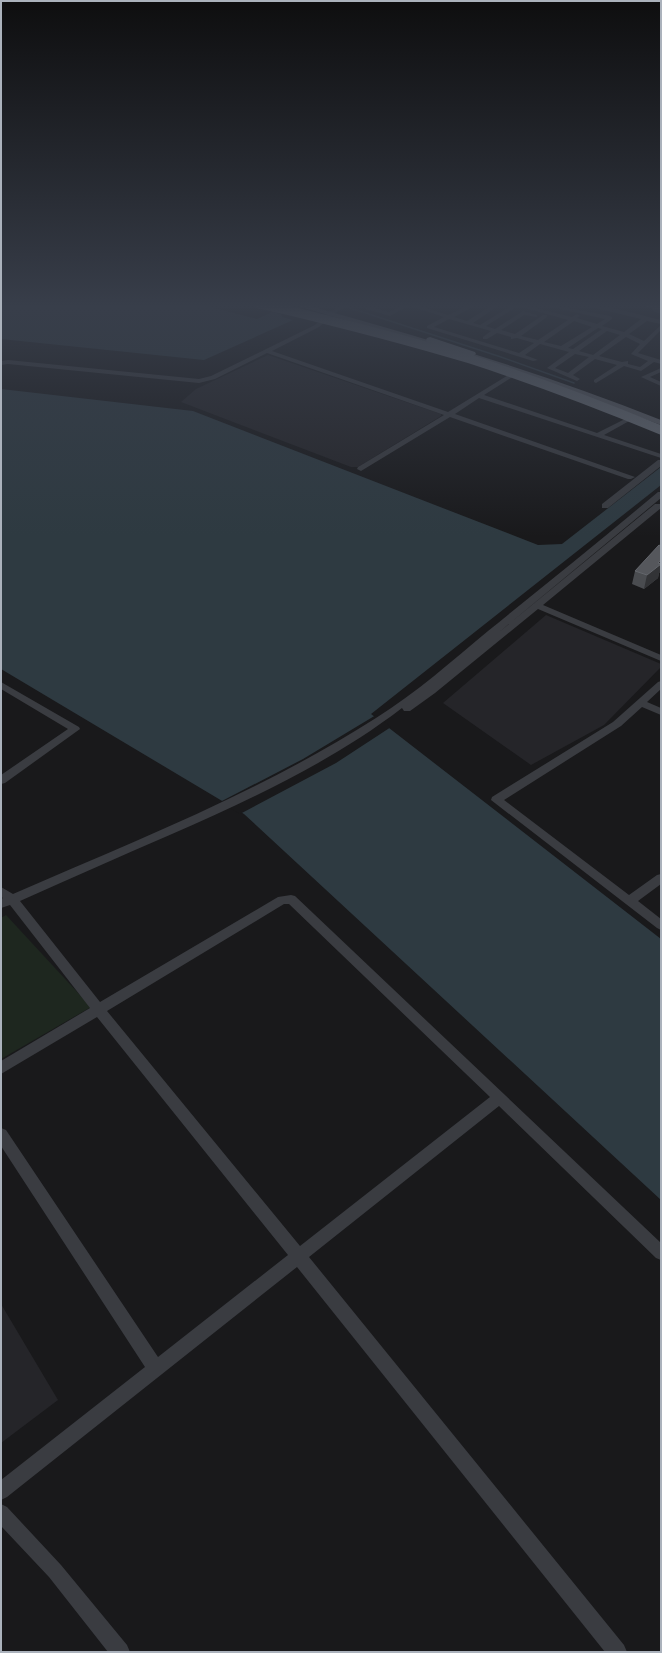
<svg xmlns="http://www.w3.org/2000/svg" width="662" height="1653" font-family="'Nunito Sans',sans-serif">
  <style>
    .built { fill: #252529 }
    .green { fill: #1e271f }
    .water { fill: #2e3a41 }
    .pier { fill: #19191b }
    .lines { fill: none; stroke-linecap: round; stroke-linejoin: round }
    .stream { stroke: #2e3a41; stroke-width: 1.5 }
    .minor { fill: #3a3c41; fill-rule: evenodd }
    .major { fill: #565960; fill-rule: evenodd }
    .highway { fill: #656a72; fill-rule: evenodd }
    .highway-bridge { stroke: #656a72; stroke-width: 9 }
    .wall { fill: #4a4c50 }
    .shaded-wall { fill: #323336 }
    .building { fill: #55575c; stroke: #62656b }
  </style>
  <rect width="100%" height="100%" fill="#19191b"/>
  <path class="built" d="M268 355 441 414V416L358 467H351L181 402 196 389Z
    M546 615 661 664V667L604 725 531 765 443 703Z
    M1 1304 58 1400 1 1443Z"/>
  <path class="green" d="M6 915 91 1007 1 1059V918Z"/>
  <path class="water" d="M1 306H207L257 319 272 312 281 314 282 317 293 320 204 360 1 339Z
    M1 389 193 411 538 545 562 544 661 467V485L371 714 661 939V1200L244 814 1 669Z"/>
  <path class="pier" d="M376 715 391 727 336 763 240 814 220 802 303 759Z"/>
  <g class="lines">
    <path class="stream" d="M344 306 501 357 574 383
      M320 307 323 306"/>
    <path class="minor" d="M340 306H347L332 315 319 327 272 351 448 412 510 374H514V376L484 395 597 433 627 418H631V420L604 435 661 454V458L479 398 455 414 635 477 631 479H628L450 417 361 471 357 469 358 467 444 415 267 353 215 379 199 383 8 364 1 365V361L8 360 199 379 211 376 315 325 328 313Z
      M368 306 389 312 401 306H408L390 316 366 309 365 308Z
      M410 306H419L448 315 467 306H474L454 317 467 321 491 306H498L473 323 480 325 511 306H518L486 326 495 329 523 311 537 315V317L524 315 501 330 515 334 543 315H547V317L521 336 538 340 568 320 518 306H527L572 317 577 314 580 316 577 318 597 324 605 319 547 306H558L610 316 612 317V319L602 326 624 332 641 319 591 307 590 306C614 306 639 315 661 320V324L647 321 629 334 644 341 661 325V330L638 353 661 360V364L654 362 641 371 624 366 596 383 594 382V380L617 365 595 359 573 375 580 379 577 381 547 368 569 352 540 344 525 355 538 360 533 361 427 328V326L444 317ZM449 319 491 331 483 337V339H487L497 333 511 337V339L517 338 534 343 519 353 434 327ZM574 321 592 327 561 346 544 342ZM598 328 602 329 573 349 568 348ZM607 331 620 335 593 355 579 351ZM626 337 640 344 631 354 648 361 640 367 628 364V361L622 362 599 356ZM575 354 589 357 568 373 555 368Z
      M652 306H656L658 309 661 310V314L653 311Z
      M661 368V372L650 377 661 382V386L641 377Z
      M658 460H661V466L608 508H602V504Z
      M658 492H661V498L498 633 655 504H661V508L543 605 661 655V661L538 609 435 693 410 711H404L402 708C333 761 252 799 172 834 121 856 71 878 20 901L100 1002 278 897 291 895 295 896 661 1243V1260L656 1258 499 1106 309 1257 624 1645 627 1652H605L297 1267 7 1497 1 1500V1480L145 1367 1 1146V1128L6 1130 158 1357 288 1255 97 1017 1 1074V1061L90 1008 10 905 1 908V899L3 898 1 897V887L13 894C137 840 262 791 376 718 416 693 452 661 488 631 545 585 602 539 658 492ZM284 904H289L490 1097 300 1246 107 1011Z
      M661 681V689L647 702 661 708V715L642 707 621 726 504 800 629 895 657 875 661 874V884L638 901 661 919V930L657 928 491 800 492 797 613 722 658 682Z
      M1 682 79 727 80 729 5 783 1 784V775L68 729 1 689Z
      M1 1504 7 1507 61 1565 127 1645 130 1652H108L49 1577 1 1526Z"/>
    <path class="major" d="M300 306H310C429 339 546 374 661 420V425L526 375 436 347 301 307Z
      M646 306H661V310L647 307Z"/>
    <path class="highway" d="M255 306H268L287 310 288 312 284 314 256 308Z
      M430 337 475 352 476 354 472 357 427 342 426 340 427 338Z"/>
    <path class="highway-bridge" d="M270 306C337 322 404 339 470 359 535 380 598 404 661 430"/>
  </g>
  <path class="wall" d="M661 546V571L659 573 658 578 644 589 632 584 635 571Z"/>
  <path class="shaded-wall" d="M661 560V571L659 573 658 578 644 589 647 575Z"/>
  <path class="building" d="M659 545 661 546V560L658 563 661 564 647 575 635 571Z"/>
  <linearGradient id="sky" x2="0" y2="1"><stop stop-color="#0e0e0f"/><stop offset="0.57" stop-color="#383e4a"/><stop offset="1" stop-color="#383e4a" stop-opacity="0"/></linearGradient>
  <rect width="662" height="537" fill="url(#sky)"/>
  <rect width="662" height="1653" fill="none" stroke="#abb2bc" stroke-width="4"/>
</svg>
